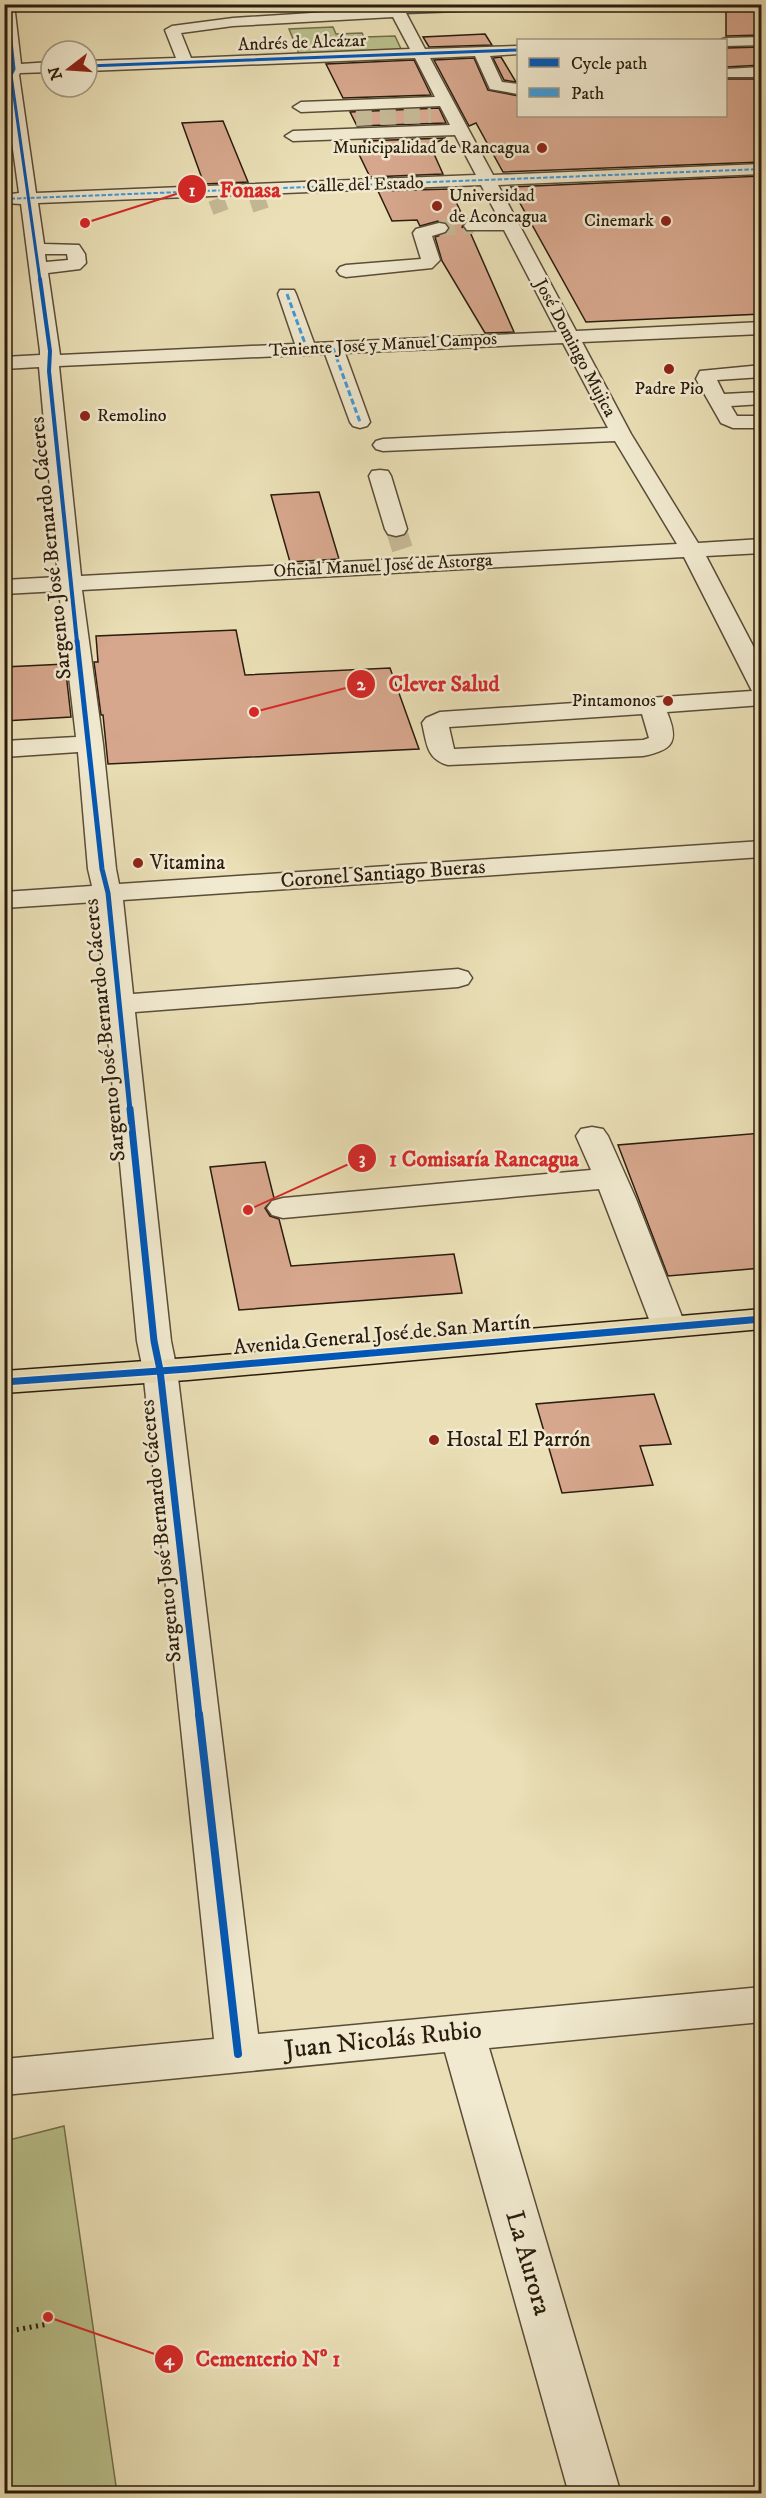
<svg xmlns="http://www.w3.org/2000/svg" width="766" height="2498" font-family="'IM FELL DW Pica',serif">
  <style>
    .green { fill: #b9c18c; stroke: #726e4d; stroke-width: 1.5 }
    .building { fill: #d7a78d; stroke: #2a1c0e; stroke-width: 1.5 }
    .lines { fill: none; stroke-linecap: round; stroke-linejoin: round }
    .minor-tunnel-far1 { stroke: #c4b894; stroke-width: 16; stroke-dasharray: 16 8; stroke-linecap: butt }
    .minor-tunnel { stroke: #c4b894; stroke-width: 21; stroke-dasharray: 21 10; stroke-linecap: butt }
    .minor-casing { stroke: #5a4d38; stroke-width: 3 }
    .major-casing { stroke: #2a1c0e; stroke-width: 3 }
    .path { stroke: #2a1c0e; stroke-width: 5; stroke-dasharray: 2 4.5; stroke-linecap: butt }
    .minor { fill: #f1ead0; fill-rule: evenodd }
    .major { fill: #eadfb6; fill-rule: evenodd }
    .quiet-far1 { stroke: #3d9bde; stroke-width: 2; stroke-dasharray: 4.5 2; stroke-linecap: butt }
    .quiet { stroke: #3d9bde; stroke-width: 3; stroke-dasharray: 6 3; stroke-linecap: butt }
    .cycleway-far4-casing { stroke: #f1ead0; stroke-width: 4.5 }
    .cycleway-far3-casing { stroke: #f1ead0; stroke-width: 6 }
    .cycleway-far2-casing { stroke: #f1ead0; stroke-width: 8 }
    .cycleway-far1-casing { stroke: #f1ead0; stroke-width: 10 }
    .cycleway-casing { stroke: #f1ead0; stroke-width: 12 }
    .cycleway-far4 { stroke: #0057b8; stroke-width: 3 }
    .cycleway-far3 { stroke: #0057b8; stroke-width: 4 }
    .cycleway-far2 { stroke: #0057b8; stroke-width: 5 }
    .cycleway-far1 { stroke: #0057b8; stroke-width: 7 }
    .cycleway { stroke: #0057b8; stroke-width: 8 }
    .poi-dot { fill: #8f2418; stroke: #f1ead0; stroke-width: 2 }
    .labels { text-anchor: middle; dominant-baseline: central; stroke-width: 5; stroke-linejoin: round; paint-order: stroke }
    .far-street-label { font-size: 18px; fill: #2a1c0e; stroke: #f1ead0 }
    .far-poi-label { font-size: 18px; fill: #2a1c0e; stroke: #f1ead0; text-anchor: end }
    .street-label { font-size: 21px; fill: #2a1c0e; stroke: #f1ead0 }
    .poi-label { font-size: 21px; fill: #2a1c0e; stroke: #f1ead0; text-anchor: start }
    .near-street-label { font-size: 26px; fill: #2a1c0e; stroke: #f1ead0 }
    .leader { fill: none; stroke: #d62828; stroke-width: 2 }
    .callout-dot { fill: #d62828; stroke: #f1ead0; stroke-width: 2 }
    .mark-label { font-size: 18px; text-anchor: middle; font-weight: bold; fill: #fff }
    .callout-label { font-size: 22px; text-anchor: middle; font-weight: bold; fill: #d62828; stroke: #f1ead0; stroke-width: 5; stroke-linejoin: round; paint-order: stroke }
  </style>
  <rect width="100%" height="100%" fill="#eadfb6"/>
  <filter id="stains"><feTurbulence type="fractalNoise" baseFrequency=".00333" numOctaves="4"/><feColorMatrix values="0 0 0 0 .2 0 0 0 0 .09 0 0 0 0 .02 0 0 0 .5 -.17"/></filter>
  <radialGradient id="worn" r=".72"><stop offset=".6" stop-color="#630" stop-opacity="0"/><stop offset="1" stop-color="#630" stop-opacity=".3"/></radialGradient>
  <path class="green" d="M333 27 336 34 362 33 364 37 395 36 402 51 299 54 289 29Z
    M64 2126 117 2493H5V2141Z"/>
  <path class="building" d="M726 4H762V35L726 36Z
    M485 34 492 45 429 47 423 37Z
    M762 47V65L726 67V48Z
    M501 57 516 82 504 80 493 58Z
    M474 58 488 90 519 96V116H726V79H762V162L503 172 476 123 469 126 434 60Z
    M414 60 431 95 343 98 326 64Z
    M439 108 446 123 357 126 350 112Z
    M223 121 248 182 204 184 182 123Z
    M446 138 430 145 443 174 370 177 354 144H365L364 141Z
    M762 176V314L586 322 511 187Z
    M450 189 465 221 462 227 470 232 514 332 485 333 442 261 435 237 447 233 450 228 447 223 438 221 420 226 417 220 392 221 378 191Z
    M319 492 339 559 290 562 271 495Z
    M236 630 245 675 390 668 419 749 108 764 103 715H101L94 662H98L96 636Z
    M65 664 71 717 4 721V667Z
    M762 1133V1268L668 1276 618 1145Z
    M265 1162 274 1198 265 1208 270 1216 279 1219 291 1266 454 1254 462 1293 239 1310 210 1167Z
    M654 1394 671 1444 640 1446 653 1485 562 1493 536 1404Z"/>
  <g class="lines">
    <path class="minor-tunnel-far1" d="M356 118 431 115
      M257 198 261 210
      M216 199 221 212
      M439 228 473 226"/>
    <path class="minor-tunnel" d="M396 529 403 551"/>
    <defs>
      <path id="minor" d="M4 4H14L21 64 51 62V72L20 73 19 75 36 193 476 175 455 135 293 141 285 136 293 131 450 125 440 106 301 112 293 107 301 102 435 97 415 58 87 71V61L176 58 165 30 172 26 233 18 389 8 387 4H541L534 8 406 13 425 49 518 46V54L490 56 502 82 518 84V94L490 89 475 56 430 58 493 175 762 164V174L498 185 576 331 762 322V334L582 342 631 434 698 543 762 539V553L706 556 762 663V705L667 712C679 741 674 750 643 756L448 765C426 759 427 743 422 723L426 718 440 712 752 691 684 557 82 590 103 744 116 869 119 884 762 841V857L123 900 133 994 458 969 468 972 472 978 468 984 458 987 135 1012 171 1341 177 1370 258 2034 762 1987V2022L489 2048 621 2494H569L445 2052 4 2095V2059L214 2039 143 1370 137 1341 95 902 4 908V892L92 886 88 869 78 752 4 757V741L76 737 59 591 4 594V580L58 577 39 367 4 369V357L40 355V351L21 204 4 203V195L19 193 4 84ZM393 17 410 49 191 58 181 33 233 26ZM481 185 499 219 467 222 464 226 467 230H504L557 332 314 343 296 294 294 290H280L278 294 295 344 60 355 48 273 80 269 86 263 85 254 79 245 44 244 38 203ZM45 254H67L68 260 46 262ZM563 343 608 428 383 439 376 441 373 445 376 449 383 451 615 441 677 544 81 576 59 366 325 354 350 422 353 426 360 428 367 426 370 422 345 353ZM642 714 649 738 643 740 454 749 449 727Z
        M762 37V45L726 46V40H720L726 38Z
        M762 67V77H726V69Z
        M439 223 445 224 448 228 445 232 432 236 440 260 432 268 346 277 340 275 337 271 340 267 346 265 421 259 413 233 416 229Z
        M762 365V377L717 380 724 394 762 392V404L731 406 737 416H762V428H733L721 423 696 379 700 371Z
        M380 470 388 471 391 476 407 529 404 534 396 536 388 534 385 529 369 476 372 471Z
        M592 1127 603 1129 608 1136 636 1199 686 1327 681 1334 669 1337 657 1334 652 1327 599 1189 283 1218 272 1215 267 1208 272 1201 283 1198 591 1170 576 1136 581 1129Z"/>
      <path id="major" d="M762 1309V1329L188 1380 4 1393V1371L188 1358Z"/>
    </defs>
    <use href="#minor" class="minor-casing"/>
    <use href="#major" class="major-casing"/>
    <path class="path" d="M4 2332 48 2324"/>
    <use href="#minor" class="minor"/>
    <use href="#major" class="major"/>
    <path class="quiet-far1" d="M4 199 762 169"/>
    <path class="quiet" d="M287 294 307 349
      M333 348 360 422"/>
    <defs>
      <path id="cycleway-far4" d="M7 4 14 69 11 75 40 280
        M87 66 518 50"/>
      <path id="cycleway-far3" d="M40 279 50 351 49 371 77 642"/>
      <path id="cycleway-far2" d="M77 641 102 869 108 893 130 1110"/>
      <path id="cycleway-far1" d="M130 1109 154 1341 160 1370 199 1715
        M4 1382 188 1369 762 1319"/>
      <path id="cycleway" d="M199 1714 238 2054"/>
    </defs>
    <use href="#cycleway-far4" class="cycleway-far4-casing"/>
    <use href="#cycleway-far3" class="cycleway-far3-casing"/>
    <use href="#cycleway-far2" class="cycleway-far2-casing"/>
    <use href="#cycleway-far1" class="cycleway-far1-casing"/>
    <use href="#cycleway" class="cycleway-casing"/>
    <use href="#cycleway-far4" class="cycleway-far4"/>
    <use href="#cycleway-far3" class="cycleway-far3"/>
    <use href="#cycleway-far2" class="cycleway-far2"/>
    <use href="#cycleway-far1" class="cycleway-far1"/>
    <use href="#cycleway" class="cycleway"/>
  </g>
  <g class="poi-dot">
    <circle cx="542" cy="148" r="6"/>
    <circle cx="437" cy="206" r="6"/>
    <circle cx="666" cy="221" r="6"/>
    <circle cx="669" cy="369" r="6"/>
    <circle cx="85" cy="416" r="6"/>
    <circle cx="668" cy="701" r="6"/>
    <circle cx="138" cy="863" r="6"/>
    <circle cx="434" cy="1440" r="6"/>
  </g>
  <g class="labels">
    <g class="far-street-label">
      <text transform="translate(302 43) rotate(-2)">Andrés de Alcázar</text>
      <text transform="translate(365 185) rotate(-2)">Calle del Estado</text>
      <text transform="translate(383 345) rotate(-3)">Teniente José y Manuel Campos</text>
      <text transform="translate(575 348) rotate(62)">José Domingo Mujica</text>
      <text transform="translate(383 566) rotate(-3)">Oficial Manuel José de Astorga</text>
    </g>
    <g class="far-poi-label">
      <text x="530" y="148">Municipalidad de Rancagua</text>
      <text x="449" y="196" text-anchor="start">Universidad<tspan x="449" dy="21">de Aconcagua</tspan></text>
      <text x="654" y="221">Cinemark</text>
      <text x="669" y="389" text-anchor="middle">Padre Pio</text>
      <text x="97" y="416" text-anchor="start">Remolino</text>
      <text x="656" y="701">Pintamonos</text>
    </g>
    <g class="street-label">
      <text transform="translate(51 548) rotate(-96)">Sargento José Bernardo Cáceres</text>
      <text transform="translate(383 874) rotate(-4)">Coronel Santiago Bueras</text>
      <text transform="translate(105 1030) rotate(-96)">Sargento José Bernardo Cáceres</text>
      <text transform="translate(382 1335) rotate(-5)">Avenida General José de San Martín</text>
      <text transform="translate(161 1531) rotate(-96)">Sargento José Bernardo Cáceres</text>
    </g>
    <g class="poi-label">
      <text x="150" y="863">Vitamina</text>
      <text x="446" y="1440">Hostal El Parrón</text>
    </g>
    <g class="near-street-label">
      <text transform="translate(383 2040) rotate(-6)">Juan Nicolás Rubio</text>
      <text transform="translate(528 2263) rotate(74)">La Aurora</text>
    </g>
  </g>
  <path class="leader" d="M85 223L192 189M254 712L361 684M248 1210L362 1158M48 2317L169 2359"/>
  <g class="callout-dot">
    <circle cx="85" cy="223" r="6"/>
    <circle cx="254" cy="712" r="6"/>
    <circle cx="248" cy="1210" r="6"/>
    <circle cx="48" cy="2317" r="6"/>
    <circle cx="192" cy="189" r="15"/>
    <circle cx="361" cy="684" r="15"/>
    <circle cx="362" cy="1158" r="15"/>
    <circle cx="169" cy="2359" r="15"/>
  </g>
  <g class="mark-label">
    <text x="192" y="196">1</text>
    <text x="361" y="690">2</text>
    <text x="362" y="1164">3</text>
    <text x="169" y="2365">4</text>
  </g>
  <g class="callout-label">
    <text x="250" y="197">Fonasa</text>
    <text x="444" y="691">Clever Salud</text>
    <text x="484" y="1166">1 Comisaría Rancagua</text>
    <text x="268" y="2366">Cementerio Nº 1</text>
  </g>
  <rect width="766" height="2498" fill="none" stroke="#eadfb6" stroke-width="24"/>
  <rect x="6" y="6" width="754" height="2486" fill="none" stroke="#2a1c0e" stroke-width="3"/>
  <rect x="12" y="12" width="742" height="2474" fill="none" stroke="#2a1c0e" stroke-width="1.5"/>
  <rect x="517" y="39" width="210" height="78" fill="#f1ead0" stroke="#a19882" stroke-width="1.5"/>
  <rect x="529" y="58" width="30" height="9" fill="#0057b8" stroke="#a19882" stroke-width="1.5"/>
  <text x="571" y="69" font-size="18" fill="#2a1c0e">Cycle path</text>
  <rect x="529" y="88" width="30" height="9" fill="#3d9bde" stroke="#a19882" stroke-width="1.5"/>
  <text x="571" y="99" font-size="18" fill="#2a1c0e">Path</text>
  <g transform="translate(69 69) rotate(253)"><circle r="28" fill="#f1ead0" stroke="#a19882" stroke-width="1.5"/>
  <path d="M0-4.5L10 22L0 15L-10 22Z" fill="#8f2418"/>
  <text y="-9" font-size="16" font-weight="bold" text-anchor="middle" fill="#2a1c0e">N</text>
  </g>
  <rect width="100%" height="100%" filter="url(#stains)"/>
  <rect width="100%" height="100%" fill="url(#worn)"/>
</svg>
